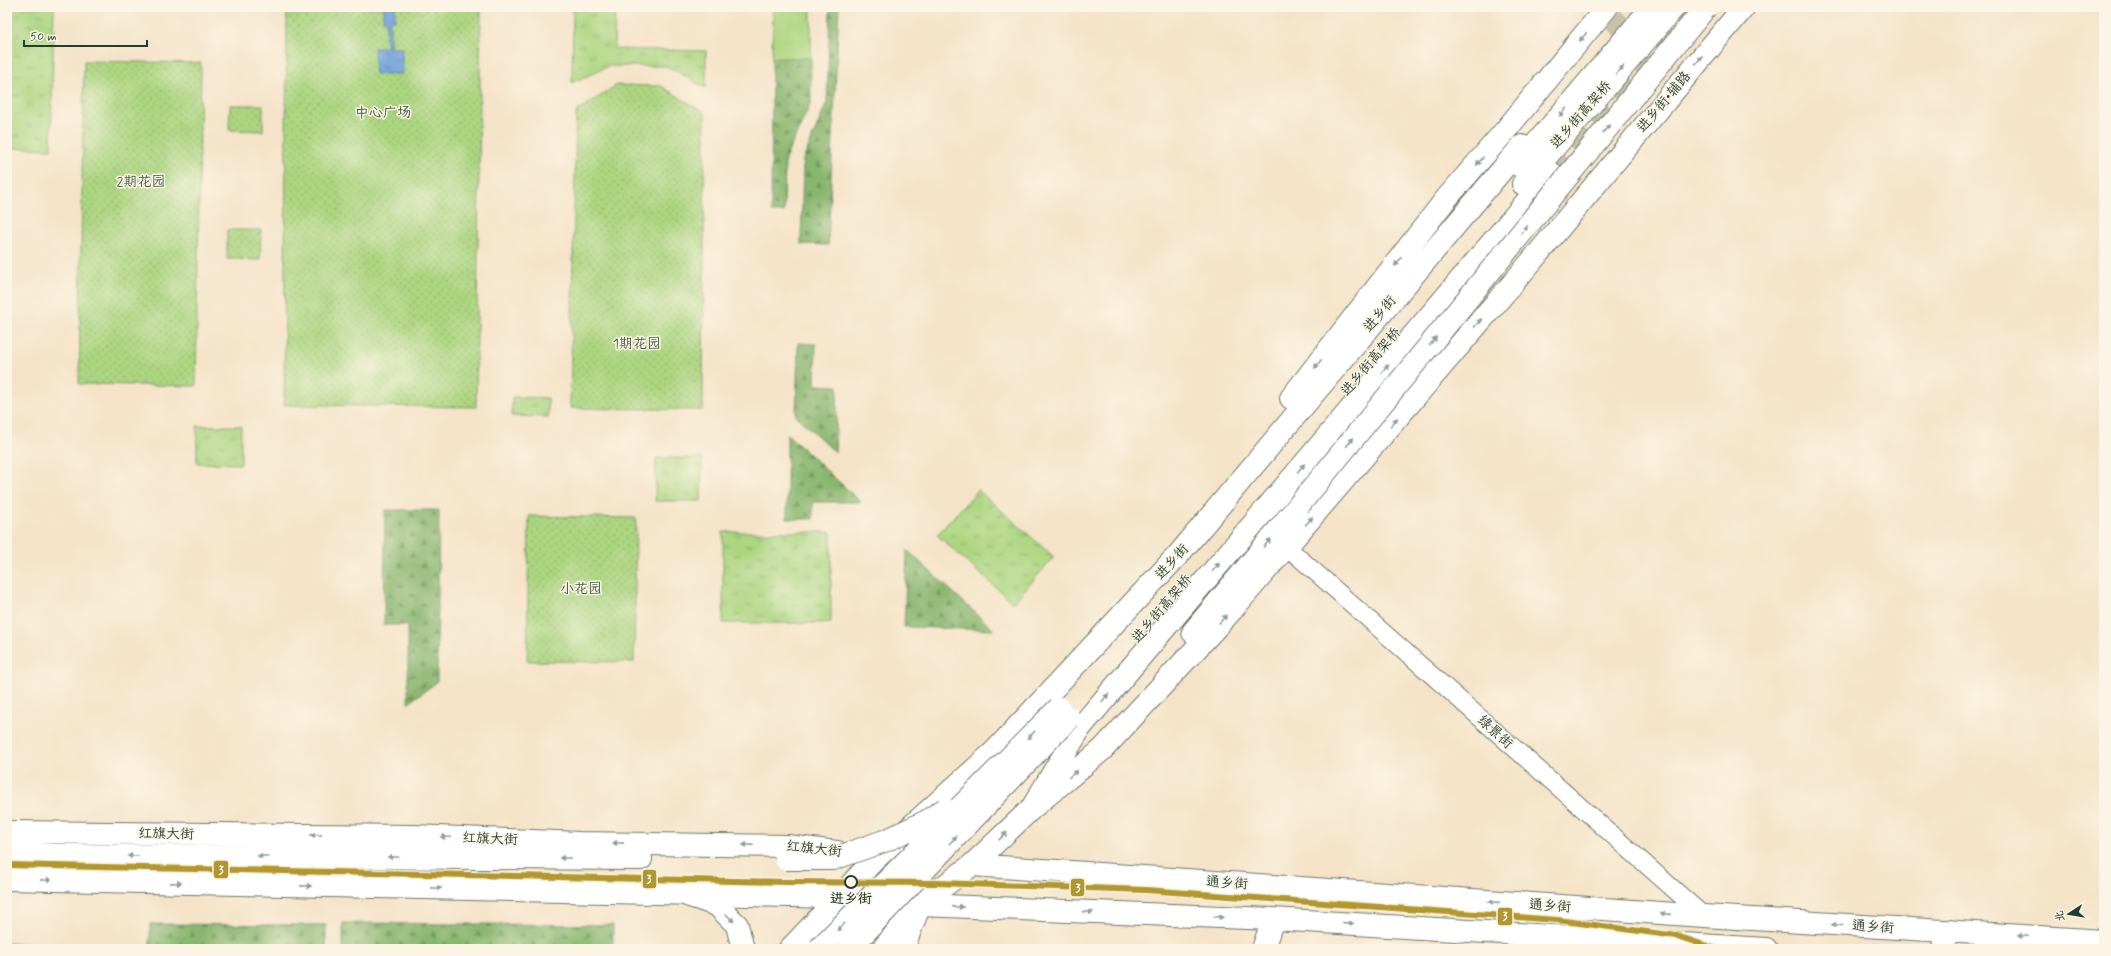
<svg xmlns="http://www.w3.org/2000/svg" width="2111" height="956" font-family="Mynerve,'LXGW WenKai TC',sans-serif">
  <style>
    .grass { fill: url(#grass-tufts); stroke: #66895a }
    .forest { fill: url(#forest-firs); stroke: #547a51 }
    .park { fill: #acd580; stroke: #66895a }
    .garden { fill: url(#garden-dots); stroke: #66895a }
    .water { fill: url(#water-ripples); stroke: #487088 }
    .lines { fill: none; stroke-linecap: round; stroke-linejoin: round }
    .trunk-tunnel { stroke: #c9c2aa; stroke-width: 22; stroke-dasharray: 22 11; stroke-linecap: butt }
    .minor-casing { stroke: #6a7767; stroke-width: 19 }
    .tertiary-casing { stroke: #6a7767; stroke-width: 24 }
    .secondary-casing { stroke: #6a7767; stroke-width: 24 }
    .primary-casing { stroke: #6a7767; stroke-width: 24 }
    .trunk-casing { stroke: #6a7767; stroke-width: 24 }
    .minor { stroke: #fff; stroke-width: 17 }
    .tertiary { stroke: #fff; stroke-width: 22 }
    .secondary { stroke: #fff; stroke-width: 22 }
    .primary { stroke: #fff; stroke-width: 22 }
    .trunk { stroke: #fff; stroke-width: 22 }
    .trunk-bridge-casing { stroke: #6a7767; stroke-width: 24; stroke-linecap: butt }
    .trunk-bridge { stroke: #fff; stroke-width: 22 }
    .metro-1-casing { stroke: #fcf5e5; stroke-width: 9 }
    .metro-1 { stroke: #b1972f; stroke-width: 6 }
    .oneway { fill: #8f9e9a }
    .stop-dot { fill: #fcf5e5; stroke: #1f3d34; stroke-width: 2 }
    .labels { text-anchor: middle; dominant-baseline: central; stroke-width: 3; stroke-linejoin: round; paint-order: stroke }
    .street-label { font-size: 14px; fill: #1f3d34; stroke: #fcf5e5 }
    .park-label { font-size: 14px; fill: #3b5b43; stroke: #fcf5e5 }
    .stop-label { font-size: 14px; font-weight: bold; fill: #1f3d34; stroke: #fcf5e5 }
    .line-badge { stroke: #fcf5e5; stroke-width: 1.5 }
    .badge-label { font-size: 11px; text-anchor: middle; font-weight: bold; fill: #fff }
  </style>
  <defs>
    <pattern id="grass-tufts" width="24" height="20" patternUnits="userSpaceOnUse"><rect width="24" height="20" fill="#acd580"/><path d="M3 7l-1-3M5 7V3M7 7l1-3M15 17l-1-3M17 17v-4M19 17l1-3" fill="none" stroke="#8bae6a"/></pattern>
    <pattern id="forest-firs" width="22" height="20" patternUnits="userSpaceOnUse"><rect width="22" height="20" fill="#89b66e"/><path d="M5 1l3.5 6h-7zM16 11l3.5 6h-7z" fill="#6f955b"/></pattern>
    <pattern id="garden-dots" width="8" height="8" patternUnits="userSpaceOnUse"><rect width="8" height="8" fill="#acd580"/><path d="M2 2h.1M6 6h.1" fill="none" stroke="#8bae6a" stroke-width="1.8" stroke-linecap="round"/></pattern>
    <pattern id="water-ripples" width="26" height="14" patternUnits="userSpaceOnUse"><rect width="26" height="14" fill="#72a2dc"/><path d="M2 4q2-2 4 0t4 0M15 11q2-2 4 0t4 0" fill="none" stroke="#5d85b3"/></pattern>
  </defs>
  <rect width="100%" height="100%" fill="#fcf5e5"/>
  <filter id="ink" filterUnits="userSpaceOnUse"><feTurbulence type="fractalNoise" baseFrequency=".025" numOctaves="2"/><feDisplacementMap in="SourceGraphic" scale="8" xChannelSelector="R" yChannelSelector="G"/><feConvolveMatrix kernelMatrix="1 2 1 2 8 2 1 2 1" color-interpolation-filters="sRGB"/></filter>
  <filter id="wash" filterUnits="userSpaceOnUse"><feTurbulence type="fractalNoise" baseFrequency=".012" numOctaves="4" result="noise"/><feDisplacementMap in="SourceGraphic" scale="16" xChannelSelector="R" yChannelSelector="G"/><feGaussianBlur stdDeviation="0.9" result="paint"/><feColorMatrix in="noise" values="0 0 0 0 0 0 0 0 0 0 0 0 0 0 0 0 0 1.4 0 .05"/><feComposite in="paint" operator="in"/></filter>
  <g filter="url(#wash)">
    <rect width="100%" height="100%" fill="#f4e3c7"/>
    <path class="grass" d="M7 7H54L51 149 7 148Z
      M573 9 615 10 614 49 706 51V88L667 66H609L572 83Z
      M512 397 548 398V417L512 416Z
      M197 426H241V464L197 463Z
      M656 458H702L701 501H655Z
      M978 490 1054 557 1013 603 937 535Z
      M723 532H831V623H723Z
      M7 943 76 946V949H7Z"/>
    <path class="forest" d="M830 7H839L828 245 801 244 803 160 827 102Z
      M772 58H811V103L785 159 784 212H771Z
      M798 343 816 344 815 385 838 386 835 452 796 416Z
      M787 434 861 502H813V519H787Z
      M385 510H439L437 682 408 703V625H384Z
      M907 550 994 630 904 627Z
      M343 923 613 925V949H343Z
      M150 924 326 925V949H150Z"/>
    <path class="park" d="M773 7H811V58H772Z"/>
    <path class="garden" d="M287 7H481L476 407 284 405Z
      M84 61 201 63 196 386 79 384Z
      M617 85 661 86 705 113 703 410 570 408 576 112Z
      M230 105H263V131L229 130Z
      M227 230H261L260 260 227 259Z
      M529 516 636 518 634 662 527 661Z"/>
    <path class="water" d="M383 7H395V20H390V48H402V74H375L374 48H386V21L383 20Z"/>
  </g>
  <g filter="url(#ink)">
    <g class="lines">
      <path class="trunk-tunnel" d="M1614 35 1637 7
        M1551 173 1691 7"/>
      <defs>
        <path id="minor" d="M1287 547 1704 916"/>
        <path id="tertiary" d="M903 949 919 907
          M1263 949 1273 919"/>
        <path id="secondary" d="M7 852 55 855
          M1942 949 1949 931"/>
        <path id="primary" d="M7 832 414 836 580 843 787 846 837 852
          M55 855 641 859
          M972 865 1704 916 2104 941
          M7 879 837 897
          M919 905 1273 919 1766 949"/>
        <path id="trunk" d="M1518 165 1652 7
          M1523 184 1674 7
          M1291 398 1446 199 1505 131 1607 7
          M1193 632 1299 505
          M1032 808 1102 750 1232 610 1525 269 1744 7
          M684 894 717 905 737 925 743 949
          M790 949 876 858 994 752 1178 555 1522 146
          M883 949 919 905 972 865 1032 808 1080 728 1551 173"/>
      </defs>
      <use href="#minor" class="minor-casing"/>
      <use href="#tertiary" class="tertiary-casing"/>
      <use href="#secondary" class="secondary-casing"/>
      <use href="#primary" class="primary-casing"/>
      <use href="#trunk" class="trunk-casing"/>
      <use href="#minor" class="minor"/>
      <use href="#tertiary" class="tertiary"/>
      <use href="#secondary" class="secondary"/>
      <use href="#primary" class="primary"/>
      <use href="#trunk" class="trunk"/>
      <defs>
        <path id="trunk-bridge" d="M1299 505 1706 7
          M786 859H833L887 840 927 821 945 809
          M819 949 1059 708
          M849 949 1069 718"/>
      </defs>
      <use href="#trunk-bridge" class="trunk-bridge-casing"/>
      <use href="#trunk-bridge" class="trunk-bridge"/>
      <defs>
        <path id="metro-1" d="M7 865 786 882 937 883 1146 890 1557 920 1677 936 1716 949"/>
      </defs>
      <use href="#metro-1" class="metro-1-casing"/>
      <use href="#metro-1" class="metro-1"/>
    </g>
    <defs><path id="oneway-solid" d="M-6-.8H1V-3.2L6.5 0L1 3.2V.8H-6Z"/></defs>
    <g class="oneway">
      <use href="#oneway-solid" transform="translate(1583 37) rotate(129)"/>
      <use href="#oneway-solid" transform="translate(1699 60) rotate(-50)"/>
      <use href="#oneway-solid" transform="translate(1620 70) rotate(-49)"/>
      <use href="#oneway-solid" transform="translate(1563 112) rotate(130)"/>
      <use href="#oneway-solid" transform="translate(1606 129) rotate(-51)"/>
      <use href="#oneway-solid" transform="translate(1480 161) rotate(131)"/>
      <use href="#oneway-solid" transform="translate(1524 230) rotate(-51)"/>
      <use href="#oneway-solid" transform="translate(1398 262) rotate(128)"/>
      <use href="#oneway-solid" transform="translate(1478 323) rotate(-49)"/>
      <use href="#oneway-solid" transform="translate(1433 341) rotate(-51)"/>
      <use href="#oneway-solid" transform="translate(1318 364) rotate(128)"/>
      <use href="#oneway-solid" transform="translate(1385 369) rotate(-50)"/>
      <use href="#oneway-solid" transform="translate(1394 422) rotate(-49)"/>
      <use href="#oneway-solid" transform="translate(1350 442) rotate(-51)"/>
      <use href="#oneway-solid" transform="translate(1301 468) rotate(-50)"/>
      <use href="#oneway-solid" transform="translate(1309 521) rotate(-49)"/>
      <use href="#oneway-solid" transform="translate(1267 543) rotate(-50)"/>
      <use href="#oneway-solid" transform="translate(1216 567) rotate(-50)"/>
      <use href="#oneway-solid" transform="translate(1223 619) rotate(-47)"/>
      <use href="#oneway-solid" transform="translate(1105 698) rotate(-50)"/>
      <use href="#oneway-solid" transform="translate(1031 735) rotate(135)"/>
      <use href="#oneway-solid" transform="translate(1073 774) rotate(-40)"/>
      <use href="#oneway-solid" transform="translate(316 835) rotate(-179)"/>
      <use href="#oneway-solid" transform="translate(1003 836) rotate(-43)"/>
      <use href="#oneway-solid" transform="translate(446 837) rotate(-178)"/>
      <use href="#oneway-solid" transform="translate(953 840) rotate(-46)"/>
      <use href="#oneway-solid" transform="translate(618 843) rotate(-179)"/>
      <use href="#oneway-solid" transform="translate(748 845) rotate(-179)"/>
      <use href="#oneway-solid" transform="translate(133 856) rotate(-180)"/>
      <use href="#oneway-solid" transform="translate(263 856) rotate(-180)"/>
      <use href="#oneway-solid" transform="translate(393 857) rotate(-180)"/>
      <use href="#oneway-solid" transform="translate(565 858) rotate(-180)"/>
      <use href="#oneway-solid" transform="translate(46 880) rotate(1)"/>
      <use href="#oneway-solid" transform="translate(176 883) rotate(1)"/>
      <use href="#oneway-solid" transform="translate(306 886) rotate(1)"/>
      <use href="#oneway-solid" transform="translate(436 888) rotate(1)"/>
      <use href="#oneway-solid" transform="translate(1494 902) rotate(-176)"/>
      <use href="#oneway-solid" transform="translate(958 907) rotate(2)"/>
      <use href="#oneway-solid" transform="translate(1088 912) rotate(2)"/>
      <use href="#oneway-solid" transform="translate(1666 914) rotate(-176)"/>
      <use href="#oneway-solid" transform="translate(1218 917) rotate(2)"/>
      <use href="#oneway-solid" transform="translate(730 918) rotate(45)"/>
      <use href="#oneway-solid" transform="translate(1348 923) rotate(4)"/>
      <use href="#oneway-solid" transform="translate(1837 925) rotate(-176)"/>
      <use href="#oneway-solid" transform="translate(841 927) rotate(135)"/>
      <use href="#oneway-solid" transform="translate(2023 936) rotate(-177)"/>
    </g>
  </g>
  <circle class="stop-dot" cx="851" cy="882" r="6"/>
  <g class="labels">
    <g class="street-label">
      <text transform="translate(1664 102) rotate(-50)">进乡街•辅路</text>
      <text transform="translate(1581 115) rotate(-49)">进乡街高架桥</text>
      <text transform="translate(1380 314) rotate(-50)">进乡街</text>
      <text transform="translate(1371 362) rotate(-50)">进乡街高架桥</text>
      <text transform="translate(1172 562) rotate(-48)">进乡街</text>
      <text transform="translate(1162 609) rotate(-50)">进乡街高架桥</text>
      <text transform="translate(1495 732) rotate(42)">绿景街</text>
      <text transform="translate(166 834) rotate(1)">红旗大街</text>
      <text transform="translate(490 839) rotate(2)">红旗大街</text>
      <text transform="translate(814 849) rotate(6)">红旗大街</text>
      <text transform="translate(1227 883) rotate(4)">通乡街</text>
      <text transform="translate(1550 906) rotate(4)">通乡街</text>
      <text transform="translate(1873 927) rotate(4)">通乡街</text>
    </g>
    <g class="park-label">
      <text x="383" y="113">中心广场</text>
      <text x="141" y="182">2期花园</text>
      <text x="637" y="344">1期花园</text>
      <text x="581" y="589">小花园</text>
    </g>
    <g class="stop-label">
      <text x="851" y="899">进乡街</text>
    </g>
  </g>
  <g class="line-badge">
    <rect x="213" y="860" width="16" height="19" rx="4" fill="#b1972f"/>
    <rect x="642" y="869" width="15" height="20" rx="4" fill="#b1972f"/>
    <rect x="1070" y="878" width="15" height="19" rx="4" fill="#b1972f"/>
    <rect x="1497" y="907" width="16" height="19" rx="4" fill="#b1972f"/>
  </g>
  <g class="badge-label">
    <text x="221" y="874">3</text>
    <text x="649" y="883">3</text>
    <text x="1078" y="892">3</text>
    <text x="1505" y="920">3</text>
  </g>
  <rect width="2111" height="956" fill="none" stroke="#fcf5e5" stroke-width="24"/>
  <g transform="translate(2069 914) rotate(258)" stroke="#fcf5e5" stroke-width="3" paint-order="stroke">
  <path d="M0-3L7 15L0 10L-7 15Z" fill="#1f3d34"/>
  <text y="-6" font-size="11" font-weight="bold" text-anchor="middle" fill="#1f3d34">北</text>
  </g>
  <path d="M24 40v6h123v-6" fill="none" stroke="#1f3d34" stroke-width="2"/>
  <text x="30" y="40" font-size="12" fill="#1f3d34" stroke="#fcf5e5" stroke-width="3" paint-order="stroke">50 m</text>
</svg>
